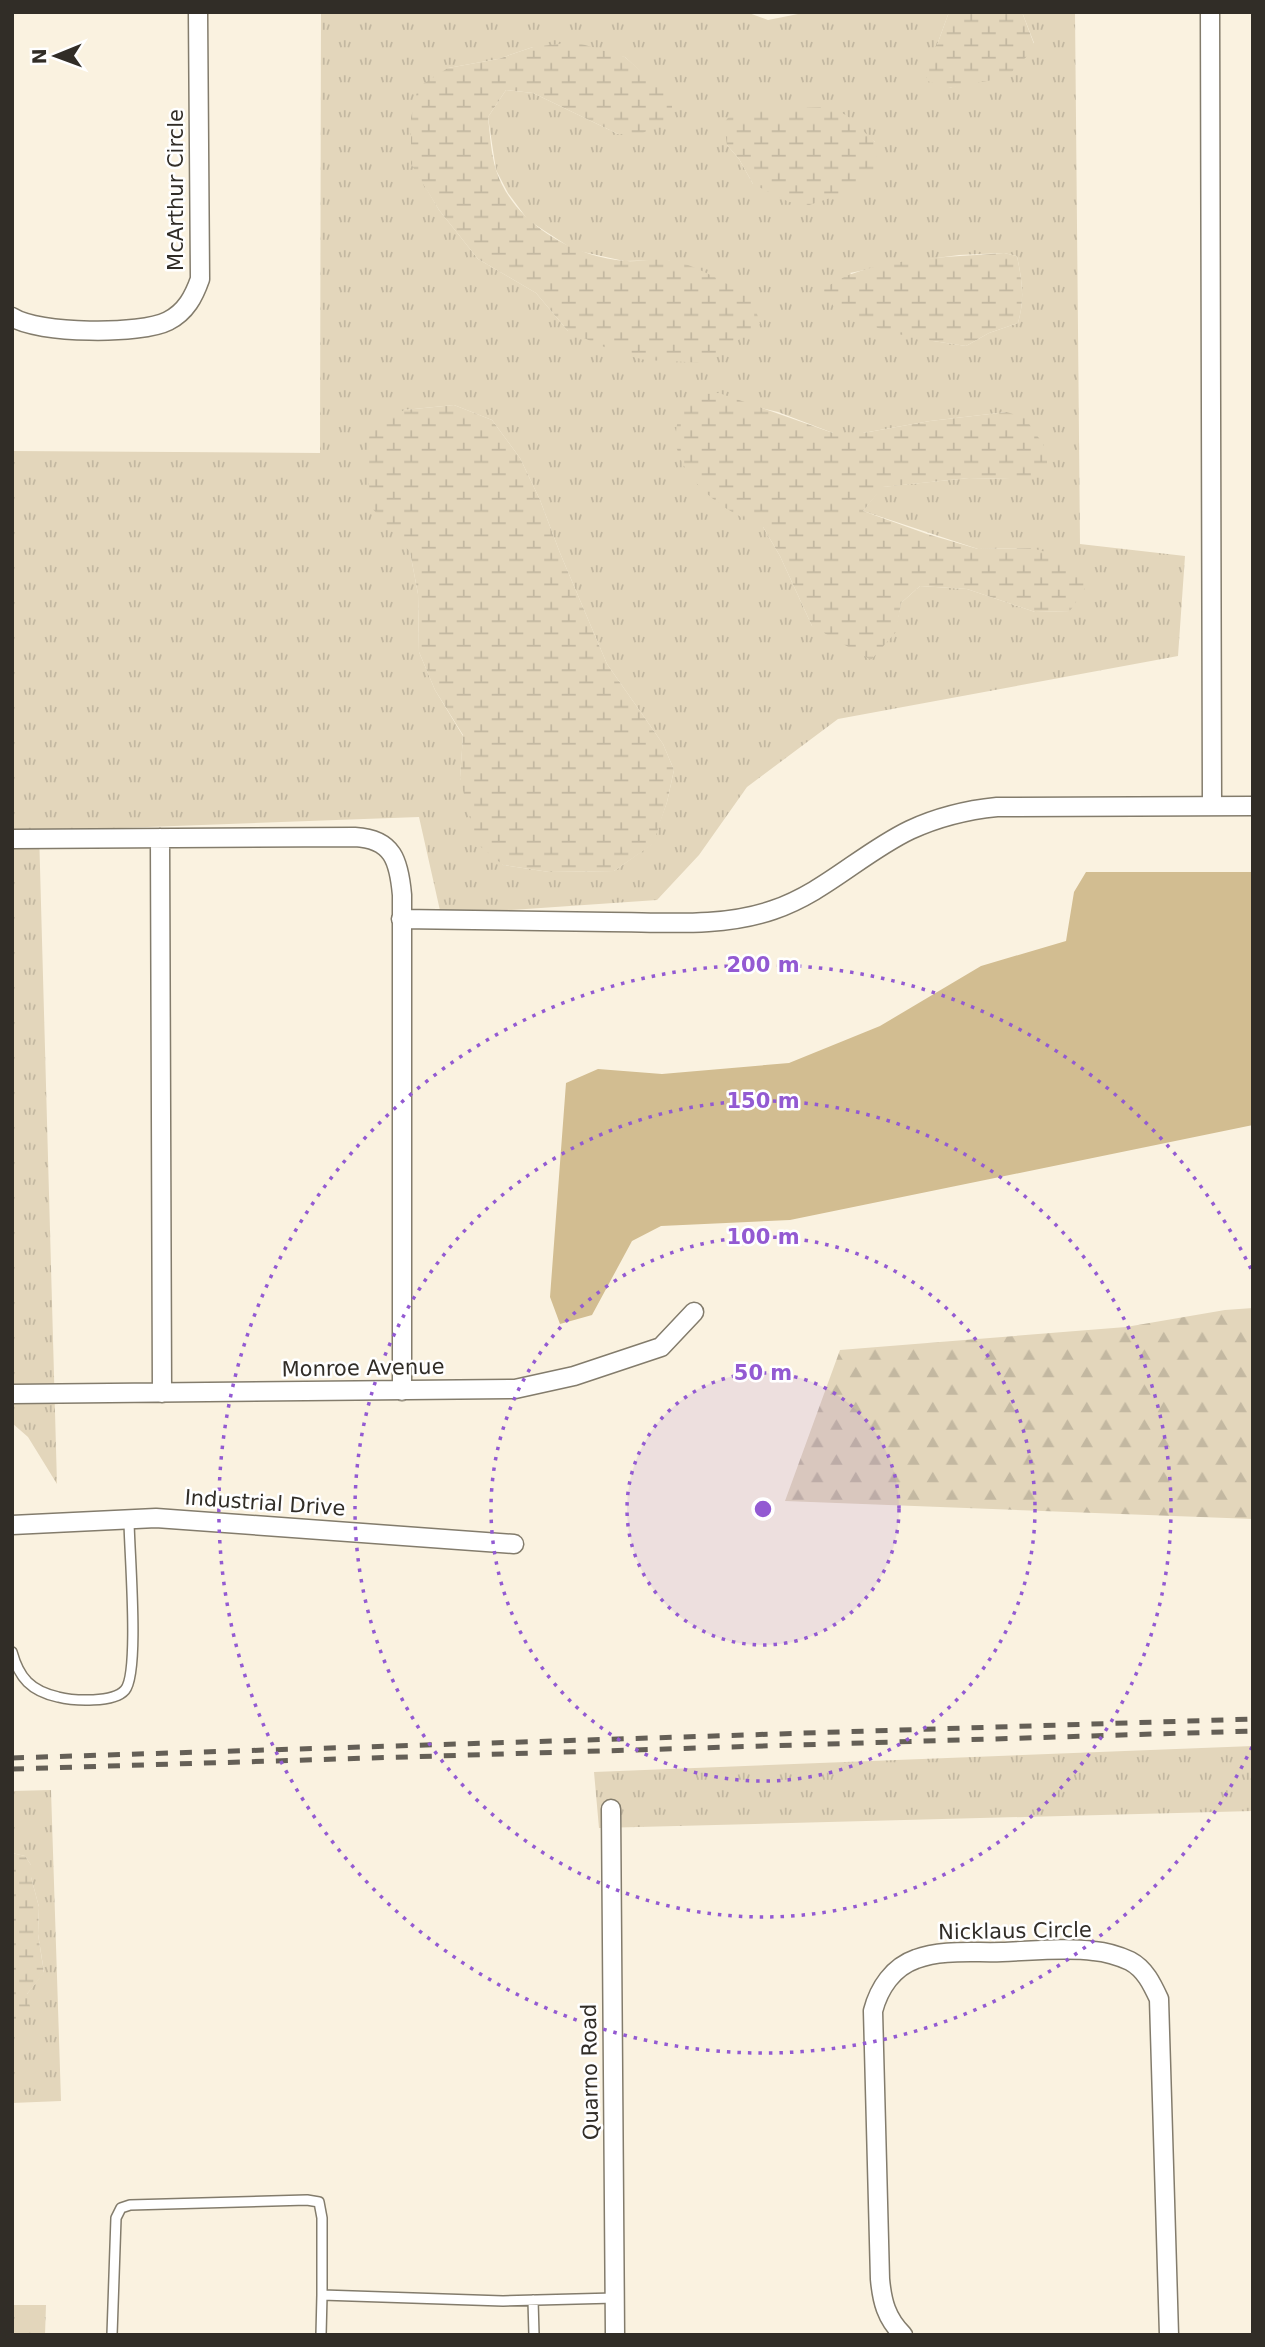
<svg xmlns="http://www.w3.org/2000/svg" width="1265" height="2347" font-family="'DejaVu Sans',sans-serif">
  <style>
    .grass { fill: url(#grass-tufts); fill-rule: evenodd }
    .forest { fill: url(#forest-firs) }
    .wetland { fill: url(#wetland-marsh) }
    .water { fill: #d2bd91 }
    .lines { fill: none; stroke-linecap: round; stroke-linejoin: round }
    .lane-casing { stroke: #837c6c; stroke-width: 12 }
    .street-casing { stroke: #837c6c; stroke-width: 21 }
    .lane { stroke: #fff; stroke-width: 9 }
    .street { stroke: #fff; stroke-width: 18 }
    .rail { stroke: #645f56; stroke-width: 5; stroke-dasharray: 12 12; stroke-linecap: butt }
    .ring { fill: none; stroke: #935ad2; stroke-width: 3.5; stroke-dasharray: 3.5 7 }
    .labels { text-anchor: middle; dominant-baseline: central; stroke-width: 5; stroke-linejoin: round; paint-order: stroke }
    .street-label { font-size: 21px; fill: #312d27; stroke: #fff }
    .centre { fill: #935ad2; stroke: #fff; stroke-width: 3.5 }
    .ring-label { font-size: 21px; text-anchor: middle; font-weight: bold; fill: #935ad2; stroke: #fff; stroke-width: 5; stroke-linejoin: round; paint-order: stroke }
  </style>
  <defs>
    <pattern id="grass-tufts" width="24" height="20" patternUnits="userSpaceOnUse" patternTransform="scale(1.75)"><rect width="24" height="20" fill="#e3d6bb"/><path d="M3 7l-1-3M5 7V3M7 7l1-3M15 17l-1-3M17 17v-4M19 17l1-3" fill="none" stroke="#c3b8a1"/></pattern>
    <pattern id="forest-firs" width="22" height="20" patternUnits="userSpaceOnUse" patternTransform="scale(1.75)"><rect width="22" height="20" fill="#e3d6bb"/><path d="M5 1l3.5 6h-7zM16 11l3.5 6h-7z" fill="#c3b8a1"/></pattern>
    <pattern id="wetland-marsh" width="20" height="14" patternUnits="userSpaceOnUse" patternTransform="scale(1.75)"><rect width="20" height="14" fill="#e3d6bb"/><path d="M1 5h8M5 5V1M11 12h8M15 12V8" fill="none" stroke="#c3b8a1"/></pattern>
  </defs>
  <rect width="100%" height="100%" fill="#faf2e0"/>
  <path class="grass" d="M321 12H746L768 20 808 12H949L937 45 949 88 971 82 1034 43 1022 12H1075L1080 544 1185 556 1178 656 838 719 747 787 699 855 657 900 441 915 419 817 39 831 57 1484 28 1437 12 1423V451L320 453ZM533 47 625 57 641 72 618 134 533 93 506 90 488 117 496 170 508 193 528 220 574 250 624 261 670 260 568 331 536 293 478 259 439 210 412 164 448 68 498 59ZM862 132 875 142 753 184 739 159 727 145ZM1004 253 1017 256C1022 280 1025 299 1018 323L989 333 966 346 933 341 850 273 899 263 959 255ZM454 405 492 420 520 458 540 500 560 553 607 664 663 744 674 770 667 802 652 844 614 871 549 872 503 865 460 778 463 736 435 690 419 652 418 594 410 552 404 410ZM752 406 778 412 833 433H863L930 421 1007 412 1010 479 969 478 882 487 863 511 978 549 1032 548 1070 611 1035 612 967 589 920 586 901 603 895 632 812 626 780 556 763 527Z
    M1253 1746V1811L599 1828 594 1772Z
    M51 1790 61 2101 12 2103V2027L17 2026 27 1994 44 1972 38 1934 39 1907 31 1877V1865L25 1856 12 1853V1791Z
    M12 2305H46L45 2335H12Z"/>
  <path class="forest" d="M1253 1308V1519L785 1501 840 1350 1126 1327 1225 1310Z"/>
  <path class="wetland" d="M949 12H1022L1034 44 1028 55 1009 75 998 79 949 88 927 81V54L937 45Z
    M575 42 625 57 672 99V118L641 134H618L533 93 506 90 488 117C490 134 491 154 496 170 513 223 573 257 625 261 640 262 654 258 668 260 692 262 730 286 752 297L760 324 707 363 645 360 618 353 568 331 536 293 478 259 439 210 411 164V118L418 87 448 68 498 59 533 47Z
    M828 107 846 115 875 142 877 168 874 177 861 188 809 205 789 202 753 184 739 159 727 145 724 123 731 114 744 110Z
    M1004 253 1017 256C1022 280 1025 299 1018 323L989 333 966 346 933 341 898 334 871 326 836 310 823 290C864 256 952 258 1004 253Z
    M719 393 833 433H863L930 421 1007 412 1025 418 1043 444 1047 454V466L1037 476 1010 479 969 478 883 487 863 511 927 534 978 549 1032 548 1062 557 1080 571 1087 585 1070 611 1035 612 967 589 920 586 901 603 896 632 871 660 812 626 780 556 763 527C730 515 687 486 677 449 673 435 679 415 683 401L694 394Z
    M454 405 492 420 520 458 540 500 560 553 607 664 663 744 674 770 667 802 653 844 614 871 549 872 503 865 476 843 460 778 463 735 435 690 419 652 418 594 410 552 371 507 366 461 370 430 404 410Z
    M12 1853 25 1856 31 1865V1877L39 1907 38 1934 44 1973 27 1994 31 2011 17 2027H12Z"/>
  <path class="water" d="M1086 872H1253V1125L790 1220 661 1226 632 1241 592 1315 560 1324 550 1297 566 1083 598 1069 662 1074 789 1063 880 1026 981 966 1066 941 1074 892Z"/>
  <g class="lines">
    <defs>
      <path id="lane" d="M12 1652C19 1678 31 1691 58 1697 74 1701 114 1703 125 1690 140 1673 129 1549 129 1520
        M533 2300 534 2335
        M112 2335 116 2218 121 2208 130 2205 307 2200 319 2202 322 2218V2295L503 2301 615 2298
        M321 2335 322 2295"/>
      <path id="street" d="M1210 12 1212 806
        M12 317C38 334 141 335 168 321 186 312 194 296 200 279L198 12
        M160 838 162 1393
        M12 839 355 837C393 839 399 861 402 895V1391
        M401 919C471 920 540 921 609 922 663 922 721 928 773 910 824 893 862 853 910 830 938 817 967 810 997 807L1253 806
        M12 1394 515 1389 574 1376 661 1347 694 1312
        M12 1525 156 1518 514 1544
        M611 1809 615 2335
        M903 2335C886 2318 882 2301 880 2279L873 2011C879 1988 893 1967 916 1959 942 1949 975 1953 1002 1952 1032 1951 1064 1947 1094 1951 1106 1952 1119 1956 1130 1961 1145 1969 1152 1984 1159 1999L1169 2335"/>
    </defs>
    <use href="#lane" class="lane-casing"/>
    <use href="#street" class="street-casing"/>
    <use href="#lane" class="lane"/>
    <use href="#street" class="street"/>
    <path class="rail" d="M12 1758 1253 1719
      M12 1769 1253 1731"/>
  </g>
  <circle cx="763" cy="1509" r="136" fill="#935ad2" fill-opacity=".12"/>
  <g class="ring">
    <circle cx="763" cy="1509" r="136"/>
    <circle cx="763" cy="1509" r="272"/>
    <circle cx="763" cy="1509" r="408"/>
    <path d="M1252 1747A544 544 0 1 1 1252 1271"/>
  </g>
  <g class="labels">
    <g class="street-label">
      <text transform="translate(176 190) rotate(-90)">McArthur Circle</text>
      <text transform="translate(363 1368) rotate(-1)">Monroe Avenue</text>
      <text transform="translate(265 1503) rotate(4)">Industrial Drive</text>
      <text transform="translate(1015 1931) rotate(-1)">Nicklaus Circle</text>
      <text transform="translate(590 2072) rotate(-91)">Quarno Road</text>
    </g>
  </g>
  <circle cx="763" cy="1509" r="10" class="centre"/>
  <g class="ring-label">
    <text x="763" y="972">200 m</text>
    <text x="763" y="1108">150 m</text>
    <text x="763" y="1244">100 m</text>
    <text x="763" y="1380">50 m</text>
  </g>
  <rect width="1265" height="2347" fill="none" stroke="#312d27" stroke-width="28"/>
  <g transform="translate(56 56) rotate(269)" stroke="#ffffff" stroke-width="5" paint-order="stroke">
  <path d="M0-5L12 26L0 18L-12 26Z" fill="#312d27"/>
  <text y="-10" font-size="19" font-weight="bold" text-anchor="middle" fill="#312d27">N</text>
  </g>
</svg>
